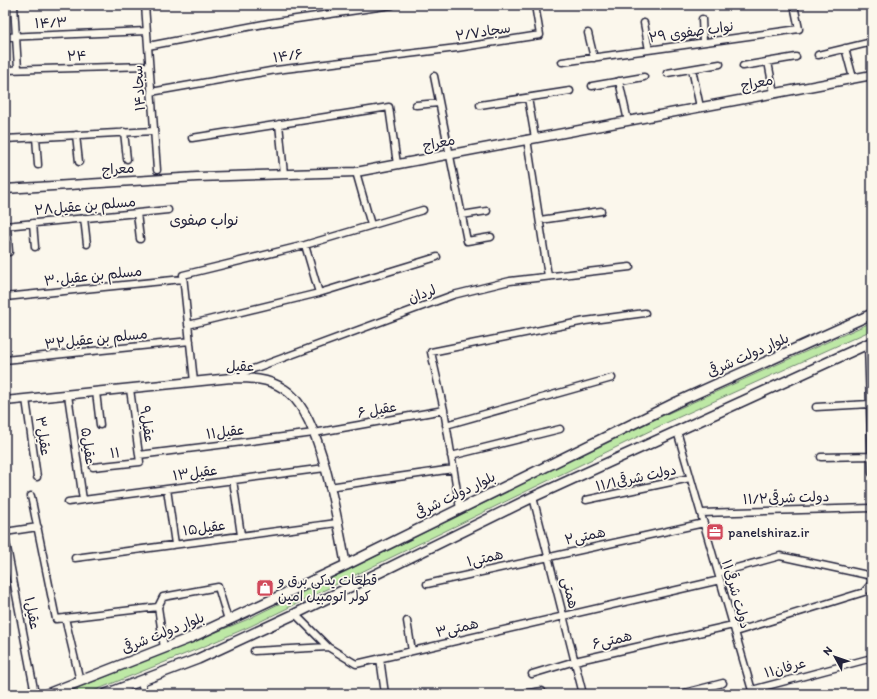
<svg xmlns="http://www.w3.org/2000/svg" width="877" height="699" font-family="Itim,'Playpen Sans Arabic',sans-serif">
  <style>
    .green { fill: #bde8a5; stroke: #708570 }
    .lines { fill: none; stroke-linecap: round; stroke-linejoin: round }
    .minor-casing { stroke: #22223b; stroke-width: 9 }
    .tertiary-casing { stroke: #22223b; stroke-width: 11 }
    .secondary-casing { stroke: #22223b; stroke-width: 12 }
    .minor { stroke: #fbf7ec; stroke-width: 6 }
    .tertiary { stroke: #fbf7ec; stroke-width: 8 }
    .secondary { stroke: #fbf7ec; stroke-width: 9 }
    .labels { text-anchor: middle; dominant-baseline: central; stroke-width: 3.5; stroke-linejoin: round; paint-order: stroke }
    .street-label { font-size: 14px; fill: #22223b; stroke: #fbf7ec }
    .poi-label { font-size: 14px; fill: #22223b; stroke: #fbf7ec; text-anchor: start }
    .neighbourhood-label { font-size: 15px; fill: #22223b; stroke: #fbf7ec }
  </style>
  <rect width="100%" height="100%" fill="#fbf7ec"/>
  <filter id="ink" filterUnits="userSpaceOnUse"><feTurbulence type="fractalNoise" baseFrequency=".025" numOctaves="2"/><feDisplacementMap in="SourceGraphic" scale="8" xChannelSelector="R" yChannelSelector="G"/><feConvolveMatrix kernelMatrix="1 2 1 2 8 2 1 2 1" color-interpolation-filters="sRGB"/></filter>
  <g filter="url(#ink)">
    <path class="green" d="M872 322V330L668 422 251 626 205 646 86 694H63L246 620 662 416Z"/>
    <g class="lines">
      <defs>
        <path id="minor" d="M14 5 18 69
          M145 5 157 170
          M702 19 703 42
          M644 23 649 50
          M588 33 594 58
          M5 37 147 31
          M148 46 269 23 392 5
          M845 48 853 78
          M818 55 872 42
          M562 62 799 29 794 5
          M768 62 774 93
          M743 66 796 57
          M692 69 700 107
          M5 70 149 66
          M667 73 720 64
          M434 76 467 241 491 237
          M619 81 628 121
          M592 86 644 77
          M151 92 276 70 457 48 540 35 535 5
          M528 98 535 138
          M416 105 439 103
          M480 105 570 91
          M279 124 284 174
          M124 132 127 159
          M76 135 79 162
          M36 137 38 165
          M192 138 389 107 397 164
          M5 139 154 131
          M527 139 548 276
          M356 172 371 225
          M137 213 140 239
          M462 215 487 211
          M84 218 87 244
          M540 220 601 211
          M33 223 35 247
          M5 226 168 210
          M7 226 9 252
          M305 245 319 293
          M5 297 183 279
          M188 325 319 293 437 257
          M868 343 872 473
          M5 360 190 341
          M234 376 453 295 510 281 630 267
          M194 382 183 275 305 245 423 210
          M96 392 100 425
          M68 395 83 500
          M26 399 37 477
          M816 407 870 404
          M446 425 612 378
          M677 431 753 694
          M139 455 314 433 444 410
          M451 456 560 429
          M821 457 872 456
          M93 467 140 462 130 389
          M233 480 241 535
          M329 487 453 469
          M167 489 175 544
          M31 496 56 619 158 607 164 648
          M533 497 583 694
          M586 500 690 478
          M68 502 325 468
          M460 509 444 410 431 352 585 321 645 313
          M701 513 872 508
          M5 532 38 527
          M5 537 35 694
          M75 558 337 523
          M718 573 780 556 872 576
          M427 584 704 523
          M158 607 163 597 218 587 228 620
          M295 614 328 647 356 664 720 580
          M65 618 80 681
          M407 621 412 651
          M735 632 864 592 872 583
          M254 651 328 647
          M380 658 385 694
          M532 674 575 661 733 625
          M141 681 144 694
          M752 690 872 658
          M522 694 542 691
          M680 694 723 683"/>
        <path id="tertiary" d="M5 189 197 177 356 172 872 75
          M5 401 231 378C250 378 268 378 284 389 322 412 337 522 346 565"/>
        <path id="secondary" d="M47 694 190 638 346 565 677 402 872 314
          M106 694 198 659 295 614 533 497 872 342"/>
      </defs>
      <use href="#minor" class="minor-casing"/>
      <use href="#tertiary" class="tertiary-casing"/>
      <use href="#secondary" class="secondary-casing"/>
      <use href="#minor" class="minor"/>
      <use href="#tertiary" class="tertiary"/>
      <use href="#secondary" class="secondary"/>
    </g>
  </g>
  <defs>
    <symbol id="office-square" viewBox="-11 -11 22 22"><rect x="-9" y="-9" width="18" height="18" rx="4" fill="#d1495b" stroke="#fbf7ec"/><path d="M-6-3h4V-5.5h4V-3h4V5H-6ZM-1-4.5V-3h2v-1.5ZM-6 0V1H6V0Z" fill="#fff"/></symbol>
    <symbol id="shop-square" viewBox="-11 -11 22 22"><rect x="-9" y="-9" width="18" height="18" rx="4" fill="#d1495b" stroke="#fbf7ec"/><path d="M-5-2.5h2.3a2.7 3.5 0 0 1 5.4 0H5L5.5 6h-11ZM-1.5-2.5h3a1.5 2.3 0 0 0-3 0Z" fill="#fff"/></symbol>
  </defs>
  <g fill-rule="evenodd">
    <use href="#office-square" x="705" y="522" width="20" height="20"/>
    <use href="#shop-square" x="255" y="578" width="20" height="20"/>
  </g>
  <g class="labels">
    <g class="street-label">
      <text transform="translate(51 23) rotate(-2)">۱۴/۳</text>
      <text transform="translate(483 32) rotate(-9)">سجاد۲/۷</text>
      <text transform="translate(691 32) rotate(-8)">نواب صفوی ۲۹</text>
      <text transform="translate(77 56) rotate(-1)">۲۴</text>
      <text transform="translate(288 56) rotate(-8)">۱۴/۶</text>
      <text transform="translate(757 83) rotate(-11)">معراج</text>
      <text transform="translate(139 88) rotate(-94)">۱۴سجاد</text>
      <text transform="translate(439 143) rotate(-11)">معراج</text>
      <text transform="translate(118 169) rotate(-4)">معراج</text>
      <text transform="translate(85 206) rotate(-5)">مسلم بن عقیل۲۸</text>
      <text transform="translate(93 276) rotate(-6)">مسلم بن عقیل۳۰</text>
      <text transform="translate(422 294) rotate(-20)">لردان</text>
      <text transform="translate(96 339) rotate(-6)">مسلم بن عقیل۳۲</text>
      <text transform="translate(748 355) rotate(-24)">بلوار دولت شرقی</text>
      <text x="240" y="366">عقیل</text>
      <text transform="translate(377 410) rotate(-10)">عقیل ۶</text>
      <text transform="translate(147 424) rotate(82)">عقیل۹</text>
      <text transform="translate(225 432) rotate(-7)">عقیل۱۱</text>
      <text transform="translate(43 436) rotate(82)">عقیل۳</text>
      <text transform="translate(88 446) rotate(82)">عقیل۵</text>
      <text transform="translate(115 453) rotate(-6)">۱۱</text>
      <text transform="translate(195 473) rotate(-8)">عقیل۱۳</text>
      <text transform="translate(636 478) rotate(-12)">۱۱/۱دولت شرقی</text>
      <text transform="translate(455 495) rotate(-26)">بلوار دولت شرقی</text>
      <text transform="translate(786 498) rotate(-2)">۱۱/۲دولت شرقی</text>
      <text transform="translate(204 528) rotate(-8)">عقیل۱۵</text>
      <text transform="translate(585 536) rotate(-12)">۲همتی</text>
      <text transform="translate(485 558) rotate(-13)">۱همتی</text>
      <text transform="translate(570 593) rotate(76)">همتی</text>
      <text transform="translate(736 594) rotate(74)">۱۱دولت شرقی</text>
      <text transform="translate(32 613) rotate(79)">عقیل۱</text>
      <text transform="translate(457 628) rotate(-13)">۳همتی</text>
      <text transform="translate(163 633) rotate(-22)">بلوار دولت شرقی</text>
      <text transform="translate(612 640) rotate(-13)">۶همتی</text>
      <text transform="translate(785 668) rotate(-15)">۱۱عرفان</text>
    </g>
    <g class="poi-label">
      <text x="728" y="532">panelshiraz.ir</text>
      <text x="278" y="580">قطعات یدکی برق و<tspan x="278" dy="16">کولر اتومبیل امین</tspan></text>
    </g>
    <g class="neighbourhood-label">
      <text x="204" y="220">نواب صفوی</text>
    </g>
  </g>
  <rect width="877" height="699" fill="none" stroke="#fbf7ec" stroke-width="20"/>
  <rect x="10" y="10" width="857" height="679" fill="none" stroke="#22223b" stroke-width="1.5" filter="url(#ink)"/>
  <g transform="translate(835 657) rotate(310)" stroke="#fbf7ec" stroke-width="3" paint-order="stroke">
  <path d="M0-3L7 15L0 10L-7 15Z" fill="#22223b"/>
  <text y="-6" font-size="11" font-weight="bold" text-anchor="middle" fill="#22223b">N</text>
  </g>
</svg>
